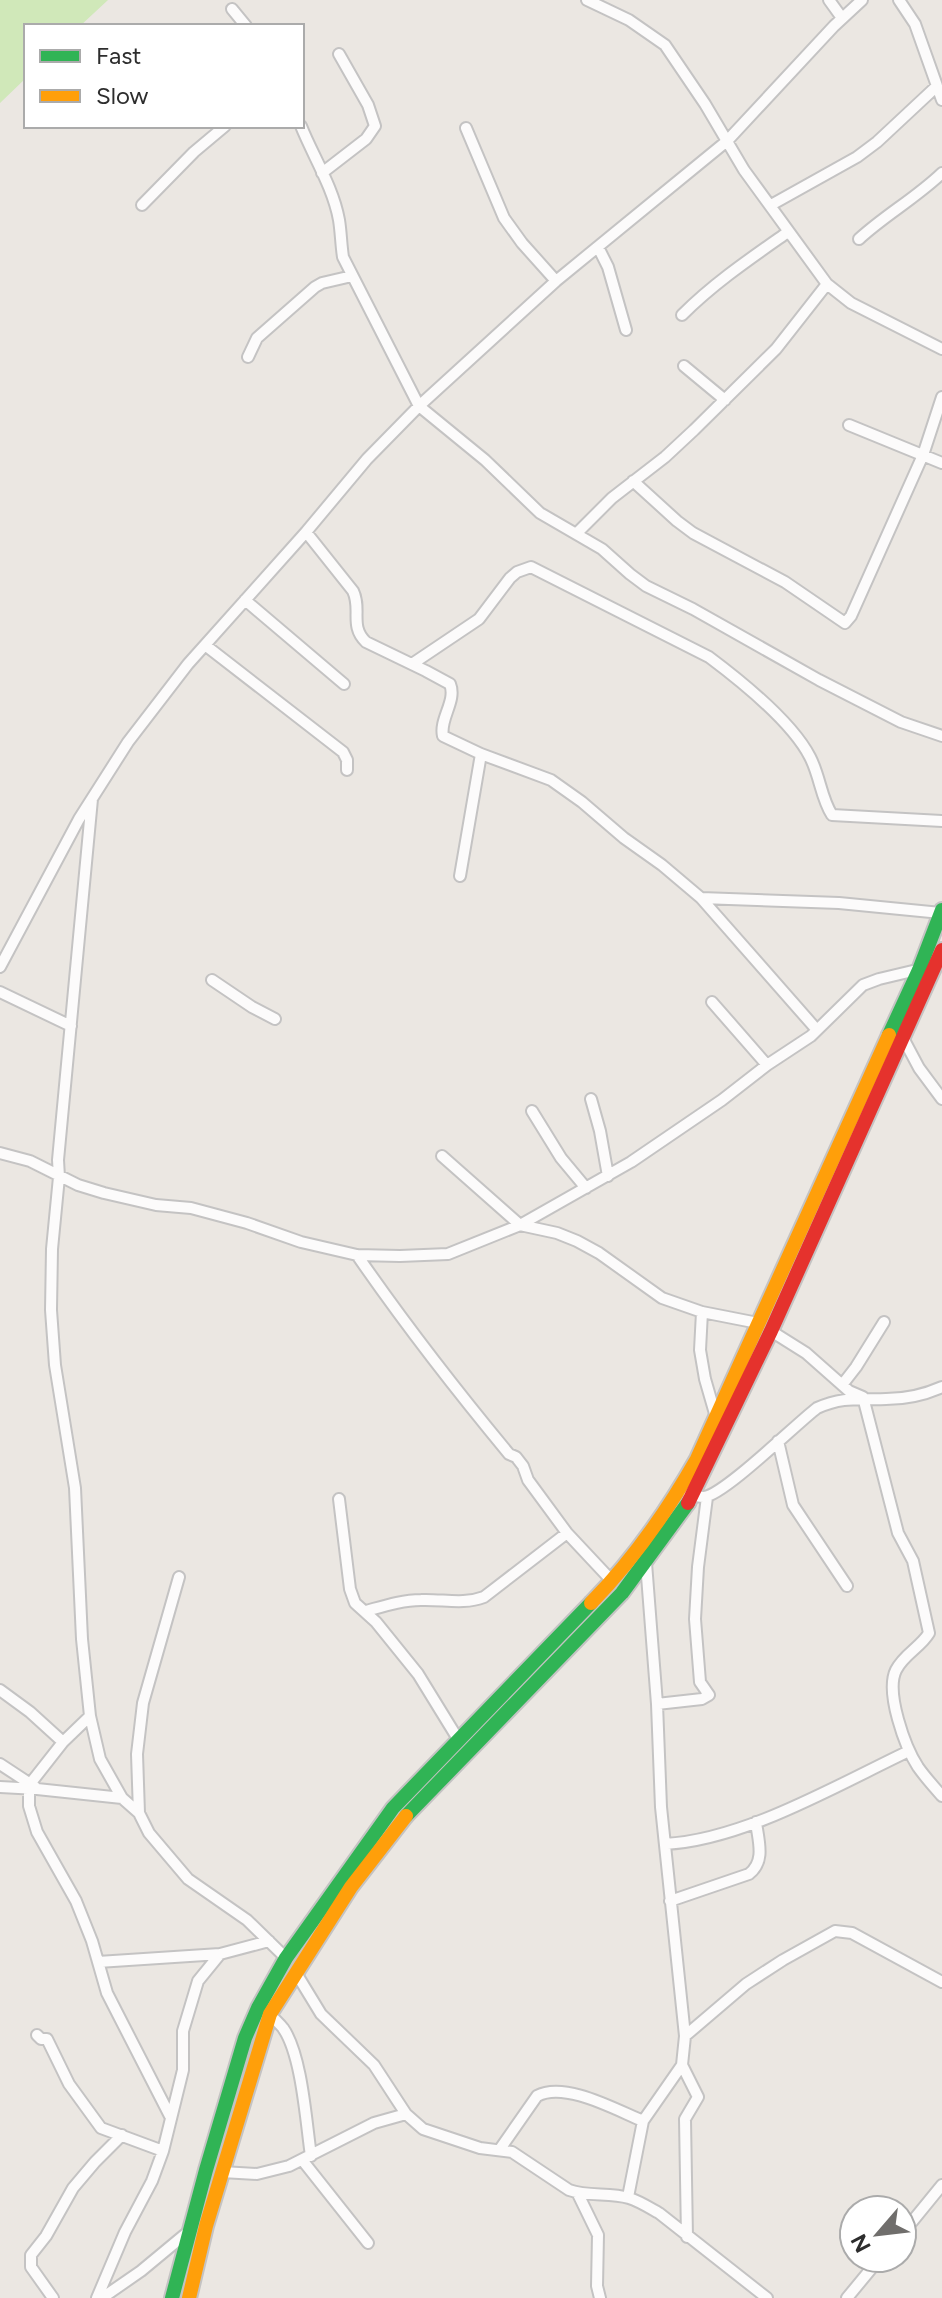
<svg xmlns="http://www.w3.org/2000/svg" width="942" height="2298" font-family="Figtree,sans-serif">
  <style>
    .green { fill: #d0e8b9 }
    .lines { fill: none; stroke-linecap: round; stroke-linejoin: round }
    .street-casing { stroke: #c4c3c3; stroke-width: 14 }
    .fast-casing { stroke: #c4c3c3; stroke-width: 18 }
    .slow-casing { stroke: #c4c3c3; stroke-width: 18 }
    .jam-casing { stroke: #c4c3c3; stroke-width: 18 }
    .street { stroke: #fcfbfb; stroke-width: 10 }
    .fast { stroke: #30b455; stroke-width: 14 }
    .slow { stroke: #ff9f0a; stroke-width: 14 }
    .jam { stroke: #e5322d; stroke-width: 14 }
  </style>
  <rect width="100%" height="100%" fill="#ebe7e2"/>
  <path class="green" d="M0 0H108L80 26H26V78L0 103Z"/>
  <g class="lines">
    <defs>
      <path id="street" d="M587 0 629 20 665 45 705 104 744 170 827 284 851 303 942 349
        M829 0 842 18
        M899 0 915 24 942 100
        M232 9 246 26
        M301 126C313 156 333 187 339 220 341 232 341 244 343 257L419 406 485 460 540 513 602 549 630 574 646 586 693 609 819 680 901 722 942 736
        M466 128 504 218 522 243 556 281
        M322 173 366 139 375 126 368 105 339 54
        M142 205 194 152 225 126
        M771 205 857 157 877 142 937 86
        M859 239C885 215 916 198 942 173
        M598 247 608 267 626 330
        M682 315C714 283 751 258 788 232
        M248 357 257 338 315 287 322 283 352 276
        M684 366 725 400
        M849 425 942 463
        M633 481 677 521 693 533 785 582 845 623 851 616 923 455 942 397
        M306 532 353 591C362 609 349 626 366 642L426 671 450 684C457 701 439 719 443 736L481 754 551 780 582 802 624 838 662 865 701 898 817 1030
        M577 533 612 498 665 457 694 430 776 349 827 284
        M245 600 344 684
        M205 645 343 752 347 760V770
        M412 664 479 619 510 578 517 572 531 567 709 657C741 681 792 722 810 757 820 776 821 798 832 815L942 821
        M92 799 58 1160 59 1177 52 1249 51 1310 55 1365 75 1488 82 1639 90 1716 100 1759 122 1798 139 1813 149 1833 188 1879 247 1920 286 1958
        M460 876 481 754
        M701 898 839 903 941 913
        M0 967 79 819 128 742 188 664 306 532 367 459 419 406 556 281 727 141 834 26 862 0
        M212 980 252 1007 275 1019
        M0 992 71 1026
        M712 1002 767 1065
        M902 1036 919 1068 942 1099
        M591 1099 600 1131 608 1176
        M532 1111 561 1158 586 1188
        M0 1153 30 1161 78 1185 104 1193 156 1205 191 1208 247 1223 301 1242 357 1255 400 1256 448 1254 520 1225 631 1162 722 1100 767 1065 811 1036 863 985 879 979 921 969
        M442 1156 520 1225 557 1233 577 1241 599 1253 662 1298 702 1312 758 1323
        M357 1255C404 1323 456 1390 509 1454L516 1457 523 1466 528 1480 567 1533 612 1581
        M702 1312 700 1350 705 1379 716 1417
        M771 1331 806 1353 849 1391 863 1397 898 1533 913 1561 929 1633C921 1647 904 1654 896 1670 885 1692 905 1747 918 1767 925 1777 934 1787 942 1796
        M842 1385 856 1367 884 1322
        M778 1441 793 1505 847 1586
        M681 1487C688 1493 694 1497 704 1497 724 1495 796 1424 817 1408 844 1396 859 1400 886 1399 906 1399 924 1395 942 1387
        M339 1499 350 1589 355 1603 376 1622 418 1674 458 1739
        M366 1611C384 1606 402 1600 421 1600 443 1599 463 1605 484 1597L567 1533
        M0 1690 30 1712 63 1742
        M657 1704 702 1699 709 1695 700 1682 695 1619 698 1567 707 1497
        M0 1764 35 1787
        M30 1784 63 1742 90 1716
        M0 1787 37 1789 122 1798
        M29 1788V1806L37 1832 76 1901 92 1941 107 1993 170 2116
        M139 1813 137 1754 143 1703 179 1577
        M665 1844C744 1840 837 1785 909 1751
        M670 1901 749 1874C766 1861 758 1840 756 1822
        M98 1962 220 1954 269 1941
        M296 1973 321 2014 374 2065 406 2114 423 2129 480 2148 512 2152 569 2190C588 2197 610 2192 629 2198 639 2201 650 2208 659 2213L767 2298
        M270 2014C274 2019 279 2023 283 2028 302 2055 306 2122 311 2156
        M37 2035 41 2039H47L69 2084 101 2128 163 2151
        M685 2036 746 1984 783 1960 835 1931 852 1933 942 1982
        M682 2065 698 2097 685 2119 687 2237
        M500 2149 537 2096C565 2081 616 2110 643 2121
        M303 2161 368 2243
        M222 2172 257 2174 289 2166 374 2123 406 2114
        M578 2194 598 2235 597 2286 600 2298
        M628 2197 643 2121 682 2065 685 2036 661 1807 657 1704 646 1563
        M902 2234 942 2185
        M53 2298 31 2267V2255L46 2236 73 2188 95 2162 122 2135
        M97 2298 125 2232 152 2181 163 2151 183 2070V2031L198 1981 220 1954
        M102 2298 141 2271 188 2232
        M847 2298 880 2258"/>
      <path id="fast" d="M889 1035 919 970 942 910
        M406 1816 622 1593 688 1503
        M172 2298 206 2170 245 2038 258 2008 286 1958 393 1808 591 1603"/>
      <path id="slow" d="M591 1603C632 1561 668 1510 697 1459L889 1035
        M189 2298 206 2226 270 2014 351 1887 406 1816"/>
      <path id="jam" d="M688 1503 771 1331 942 950"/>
    </defs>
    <use href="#street" class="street-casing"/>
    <use href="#fast" class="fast-casing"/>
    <use href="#slow" class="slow-casing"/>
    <use href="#jam" class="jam-casing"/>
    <use href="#street" class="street"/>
    <use href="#fast" class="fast"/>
    <use href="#slow" class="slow"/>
    <use href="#jam" class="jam"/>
  </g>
  <rect x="24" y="24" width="280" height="104" fill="#ffffff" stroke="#ababab" stroke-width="2"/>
  <rect x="40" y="50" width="40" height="12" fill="#30b455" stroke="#ababab" stroke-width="2"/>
  <text x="96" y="64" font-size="24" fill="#2d2d2d">Fast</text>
  <rect x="40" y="90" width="40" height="12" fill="#ff9f0a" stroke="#ababab" stroke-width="2"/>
  <text x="96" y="104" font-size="24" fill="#2d2d2d">Slow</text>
  <g transform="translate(878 2234) rotate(242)"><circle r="38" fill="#ffffff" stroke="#ababab" stroke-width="2"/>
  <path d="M0-6L14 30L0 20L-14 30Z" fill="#706e6c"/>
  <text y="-12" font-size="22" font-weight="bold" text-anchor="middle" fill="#2d2d2d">N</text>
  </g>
</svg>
